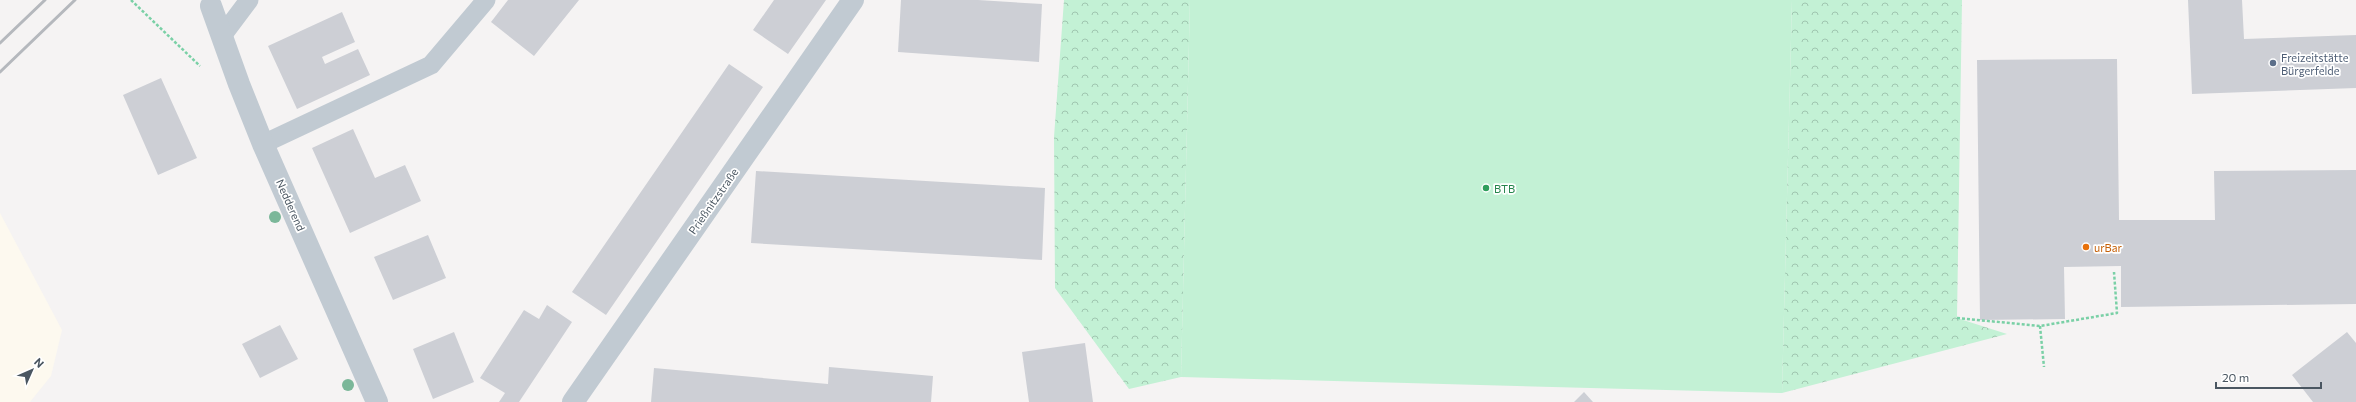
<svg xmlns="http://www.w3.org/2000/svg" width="2356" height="402" font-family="Commissioner,sans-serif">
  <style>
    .commercial { fill: #fdf9ef }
    .grass { fill: #c3f1d5 }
    .park { fill: url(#park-crowns) }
    .building { fill: #cdcfd5 }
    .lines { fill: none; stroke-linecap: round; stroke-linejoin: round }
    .path { stroke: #7ad0a6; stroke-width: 2.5; stroke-dasharray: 3 2; stroke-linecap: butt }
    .lane { stroke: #c1cad2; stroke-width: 19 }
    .street { stroke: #c1cad2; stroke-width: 22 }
    .rail { stroke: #b5b8bd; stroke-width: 3 }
    .tree { fill: #7bb799 }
    .service-dot { fill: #5c6f8a; stroke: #fff; stroke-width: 1.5 }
    .leisure-dot { fill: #2e9e5b; stroke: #fff; stroke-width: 1.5 }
    .food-dot { fill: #e8710a; stroke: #fff; stroke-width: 1.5 }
    .labels { text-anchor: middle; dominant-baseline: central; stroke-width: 3.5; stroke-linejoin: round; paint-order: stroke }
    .service-label { font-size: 11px; fill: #4e5e75; stroke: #fff; text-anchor: start }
    .leisure-label { font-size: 11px; fill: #27864d; stroke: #fff; text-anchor: start }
    .street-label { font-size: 11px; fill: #4a5661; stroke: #fff }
    .food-label { font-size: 11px; fill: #c56008; stroke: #fff; text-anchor: start }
  </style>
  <defs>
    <pattern id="park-crowns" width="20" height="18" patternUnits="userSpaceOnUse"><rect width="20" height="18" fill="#c3f1d5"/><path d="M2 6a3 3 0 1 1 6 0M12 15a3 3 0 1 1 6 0" fill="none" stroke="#a0c6b0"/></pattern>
  </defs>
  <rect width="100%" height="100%" fill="#f5f3f3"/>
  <path class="commercial" d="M0 213 62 330 51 376 30 402H0Z"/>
  <path class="grass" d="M1190 0H1792L1782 393 1181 377Z"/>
  <path class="park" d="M1064 0H1190L1181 377 1129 389 1055 288 1054 137Z
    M1792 0H1962L1957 318 2007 334 1782 393Z"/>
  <path class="building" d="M508 0H579L534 56 491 22Z
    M774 0H826L788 54 753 30Z
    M901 0H978L1042 4 1039 62 898 52Z
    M2188 0H2242L2244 39 2356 35V88L2192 94Z
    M342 12 355 42 322 57 325 64 358 49 370 75 297 109 268 46Z
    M2117 59 2119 220H2215L2214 171 2356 170V304L2121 307V266L2064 267 2065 319 1980 320 1977 60Z
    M729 64 763 87 606 315 572 292Z
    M161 78 197 158 158 175 123 95Z
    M353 129 375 178 405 165 421 201 350 233 312 148Z
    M756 171 1045 188 1042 260 751 243Z
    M428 235 446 278 393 300 374 257Z
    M547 305 572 322 519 402H499L505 393 480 378 524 310 539 319Z
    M280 325 298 359 260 378 242 344Z
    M454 332 474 382 433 399 413 349Z
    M2347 332 2356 343V402H2313L2292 375Z
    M1085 343 1093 402H1029L1022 352Z
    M829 367 933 376 931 402H651L654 368 828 384Z
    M1584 392 1593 402H1574Z"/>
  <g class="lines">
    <path class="path" d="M131 0 200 66
      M1957 318 2040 326 2117 313 2114 272
      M2040 326 2044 367"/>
    <path class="lane" d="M222 36 249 0
      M263 144 431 65 486 0"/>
    <path class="street" d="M211 6 239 84 263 144 377 402
      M573 402 853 0"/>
    <path class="rail" d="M0 43 45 0
      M0 72 75 0"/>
  </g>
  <g class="tree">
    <circle cx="275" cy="217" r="6"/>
    <circle cx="348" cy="385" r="6"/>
  </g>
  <circle class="service-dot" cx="2273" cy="63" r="4"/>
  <circle class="leisure-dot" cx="1486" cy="188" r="4"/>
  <circle class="food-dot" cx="2086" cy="247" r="4"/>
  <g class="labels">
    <g class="service-label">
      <text x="2281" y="57">Freizeitstätte<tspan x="2281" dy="13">Bürgerfelde</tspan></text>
    </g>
    <g class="leisure-label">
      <text x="1494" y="188">BTB</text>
    </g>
    <g class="street-label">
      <text transform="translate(713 201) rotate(-55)">Prießnitzstraße</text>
      <text transform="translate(291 205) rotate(66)">Nedderend</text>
    </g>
    <g class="food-label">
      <text x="2094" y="247">urBar</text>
    </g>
  </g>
  <g transform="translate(32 370) rotate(45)" stroke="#ffffff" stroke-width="3" paint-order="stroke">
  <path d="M0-3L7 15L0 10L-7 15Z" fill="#4a5661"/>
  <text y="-6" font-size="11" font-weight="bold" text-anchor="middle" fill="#4a5661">N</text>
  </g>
  <path d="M2216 382v6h105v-6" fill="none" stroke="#4a5661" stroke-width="2"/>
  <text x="2222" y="382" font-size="12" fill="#4a5661" stroke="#ffffff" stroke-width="3" paint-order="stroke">20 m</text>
</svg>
